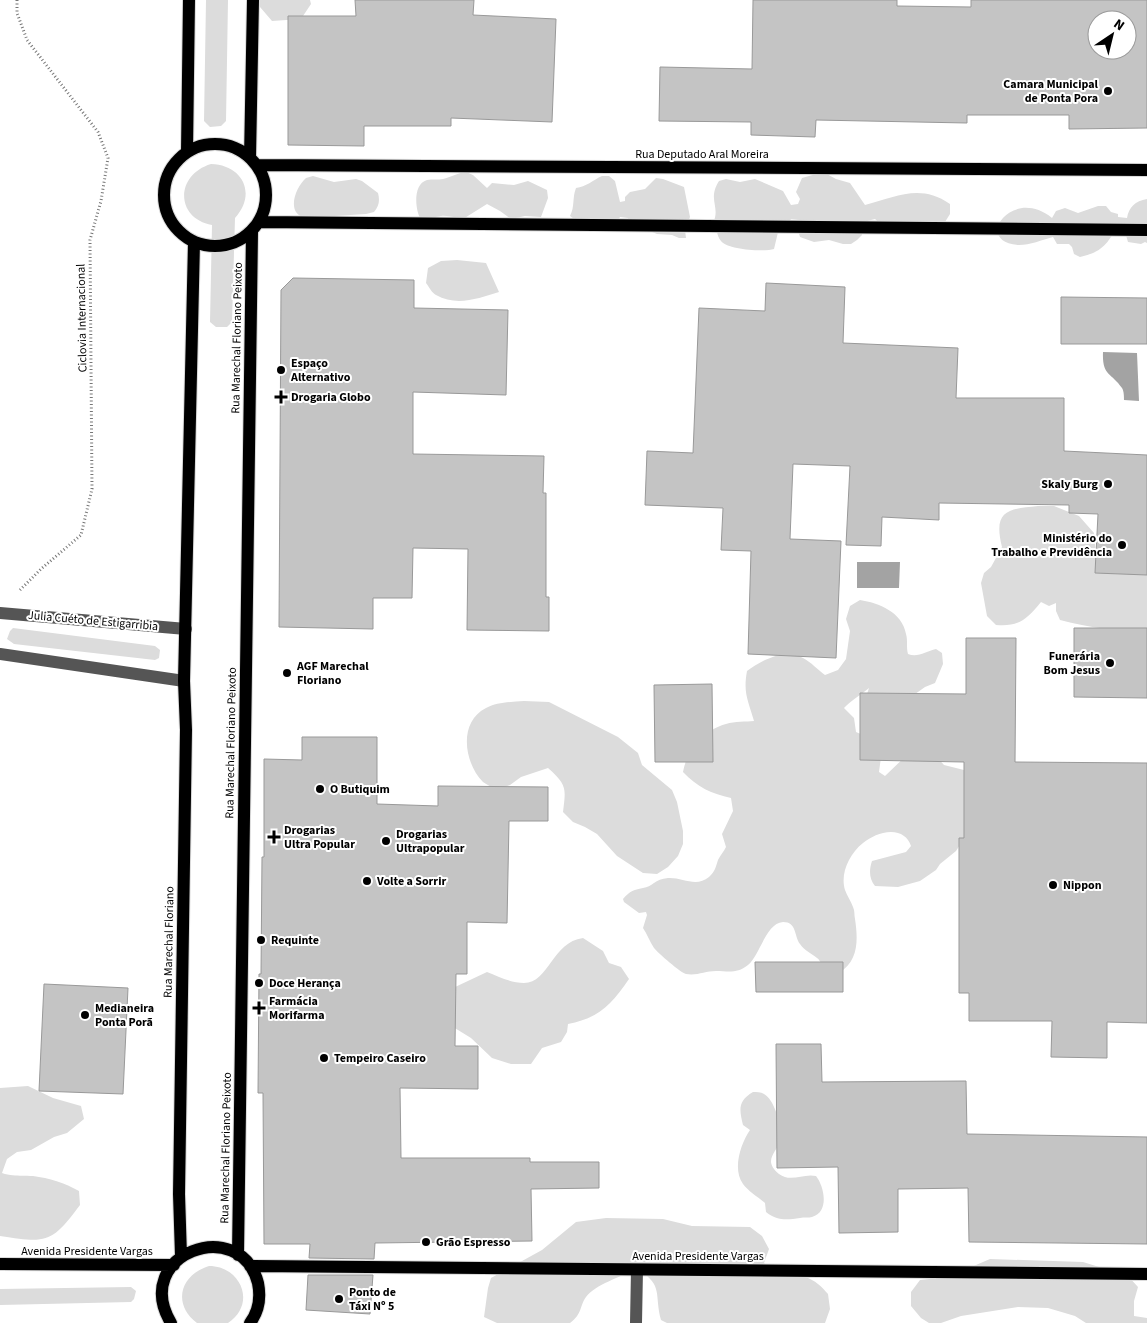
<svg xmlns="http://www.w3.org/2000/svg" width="1147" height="1323" font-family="'Source Sans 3',sans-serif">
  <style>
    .green { fill: #dcdcdc }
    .water { fill: #a3a3a3 }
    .building { fill: #c4c4c4; stroke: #999; fill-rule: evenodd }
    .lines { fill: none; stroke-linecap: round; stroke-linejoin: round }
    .major-casing { stroke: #dbdbdb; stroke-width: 14 }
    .path { stroke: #777; stroke-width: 3; stroke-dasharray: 1 2.5; stroke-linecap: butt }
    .minor { stroke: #555; stroke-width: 12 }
    .major { stroke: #000; stroke-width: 12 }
    .poi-dot { fill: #000; stroke: #fff; stroke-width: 2 }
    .labels { text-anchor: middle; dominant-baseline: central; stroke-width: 4; stroke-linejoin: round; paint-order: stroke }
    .poi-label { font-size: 12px; font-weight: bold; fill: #000; stroke: #fff; text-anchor: start }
    .street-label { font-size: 12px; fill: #000; stroke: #fff }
  </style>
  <rect width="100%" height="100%" fill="#fff"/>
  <path class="green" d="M206 0H228L226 121 221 126 210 127 204 121Z
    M254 0H310L311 4 301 19 272 21Z
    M211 164C243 165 257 194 235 218L232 322 227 327H216L210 322 212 225C175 218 175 175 211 164Z
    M466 172 473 175 487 188 492 183 514 185 528 181 547 190 548 198 541 217 525 216 511 219 500 211 487 204 463 219C456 218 448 215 441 216 434 217 428 219 420 218 415 208 413 184 427 180 432 179 438 180 443 179 451 177 457 173 466 172Z
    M823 172 836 179 850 183 865 205C896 197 920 183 950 204V214L945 222 929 233 920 235 885 228 875 219 863 222 862 235 857 240 851 244H843L829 240 814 242 800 237 797 227 799 220 791 219 787 226 779 228 774 249C764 252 728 250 721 241 716 235 718 229 713 223 721 207 707 200 719 181L726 179 740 182 755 179 783 191 791 205 798 204 800 199 796 192 802 178Z
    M313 176 334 182 356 179 362 181 378 193C380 201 379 206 374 212L366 214 303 218C301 216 298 215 296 212 290 202 298 185 306 178Z
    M602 176H609L615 181 620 202 625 201V197L630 192 645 189 656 178 663 179 684 187 690 217 685 230 686 238H679L672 235 657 234 628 222V218L620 217 616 223 588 229 570 216C575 207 572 198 576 188 586 187 593 180 602 176Z
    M1147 199V243L1145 242 1141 244 1128 242 1125 232 1115 230C1106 247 1098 253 1080 257L1074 254 1072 247 1069 244H1057L1053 237C1042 240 1030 245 1019 245 972 243 1011 185 1052 218L1056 211 1065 208 1078 213 1098 206H1106L1111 212 1118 214V217L1127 218C1129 207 1135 201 1147 199Z
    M457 260 486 263 499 292C479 298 457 307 436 295 432 293 429 287 426 283L428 268 441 261Z
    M1038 506H1054L1079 516 1094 533 1096 558 1147 560V631C1116 631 1090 628 1060 620L1056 611V603L1049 606 1041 602C1027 619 1019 627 996 625L987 616 981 583 984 573 991 567 1002 547C993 511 1007 509 1038 506Z
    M860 600C879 603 902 612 906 634 908 641 906 647 908 654 918 658 926 651 936 649L942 653 943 664 935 683 925 687 908 699 867 694 869 688C861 695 850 701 844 708L854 718 856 732 863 735 881 757 879 772 885 776 910 752 934 754 944 765 964 770 967 834 956 851 940 864 936 870 920 881 898 887 875 886C869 879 869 870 872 861L906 852 911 846C908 837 901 832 891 832 880 832 871 837 863 843 849 854 840 874 845 890 847 896 851 901 853 907 855 911 854 915 855 919 858 939 859 961 839 973 834 970 827 967 822 964 820 962 819 959 817 958 811 953 805 951 800 944 794 936 797 922 783 922 766 923 760 955 748 965 737 974 728 971 716 971 705 971 697 976 686 974 681 973 658 953 654 948 650 942 647 934 643 928L647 915 646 912 639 913 624 902 623 899C630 891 633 890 643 888 652 887 655 879 668 878 682 877 696 888 709 877 715 872 716 866 718 860 720 856 724 851 726 847L722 834 733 811 731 798C712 794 697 787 683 772 687 749 704 730 726 724 735 721 746 722 754 721 748 700 743 693 747 671 762 660 785 648 803 658 811 662 818 670 825 675L838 670 846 659 850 631 846 619 850 606Z
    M13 628 155 646 160 650 159 658 155 660 14 644 7 639 10 631Z
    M524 701 549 702 618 737 638 753 642 765 672 790 677 802 683 831V844L678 856 668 867 657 874 643 873 617 856 597 834 585 827 573 822 563 812C566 788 567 785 548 768L521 777 510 785 496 790C492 787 487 785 483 782 464 763 458 722 486 708 497 702 511 702 524 701Z
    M583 938 603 951 609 963 621 967 629 979C611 1005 599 1018 568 1024L567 1032 561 1042 542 1048 531 1064H511L492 1058 471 1038 445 1022 453 988 487 972C499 977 512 983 524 983 549 983 552 942 583 938Z
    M28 1086 53 1098 81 1106 84 1119 67 1133 54 1137 31 1150 17 1152 7 1159 2 1173C14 1177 21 1175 33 1176 49 1178 65 1183 79 1191L80 1205C51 1244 47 1243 0 1236V1088Z
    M753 1092C756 1092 761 1092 764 1094 775 1100 782 1127 780 1140 777 1153 762 1160 779 1174 791 1183 803 1173 816 1176 824 1186 830 1212 812 1217 809 1218 804 1217 800 1218 787 1220 777 1221 766 1212L765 1203C758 1197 748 1191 743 1184 732 1169 741 1143 750 1130L743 1125C739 1109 738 1101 753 1092Z
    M606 1218 663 1219 692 1226 750 1227 762 1236 769 1249 764 1263C781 1279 786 1271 805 1277 815 1280 822 1287 828 1294L830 1309 825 1323H667L661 1320C654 1294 664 1285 637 1269 623 1276 596 1284 586 1297 579 1307 583 1313 570 1323H497L484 1317 488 1288 491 1278 542 1250 576 1222Z
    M990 1259 1083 1262 1128 1276 1138 1287 1134 1301V1316L1147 1318V1323H1086L1075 1316 1048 1308 1018 1307 961 1316 941 1323H929L921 1318 911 1306V1292L920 1280 948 1277Z
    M209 1266C241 1266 257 1304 228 1323H197C172 1304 180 1275 209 1266Z
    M131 1287 136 1291 134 1299 131 1302 0 1305V1289Z"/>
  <path class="water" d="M1103 352 1137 353 1139 401 1124 400C1124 397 1124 391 1122 388 1111 372 1102 376 1103 352Z
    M857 562H900L899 588H857Z"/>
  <path class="building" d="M355 0H474L473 15 556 19 552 122 451 118V126H364V146L288 145V16H356Z
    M753 0H897V6L971 7V0H1147V128L1069 129V115H967V123L816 120 815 137 751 135V122L659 121 660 67 752 69ZM1097 20H1127V50H1097Z
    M293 278 414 280V308L508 310 506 395 413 392V454L544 456 543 493H546V597H549V631L467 630 468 549 413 548 412 598H373V629L279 627 281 290Z
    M766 283 845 287 843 343 958 348 956 398H1064V451L1147 455V575L1095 573 1098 514 1069 513V505L939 503V520L882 517 881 546 846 545 850 466 793 464 790 539 841 541 836 658 748 654 751 551 721 550 723 508 645 505 647 451 693 453 699 308 765 311Z
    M1061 297 1147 298V344H1061Z
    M1074 628H1147V698L1074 697Z
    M966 638H1016L1015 762 1147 763V1023L1107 1022V1058L1051 1057 1052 1021H969V993H959V838H964V762L860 760V693L966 694Z
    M712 684 713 762H655L654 685Z
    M302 737H377V804L438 806V786L548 787V821H509L507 923 467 922V974H456L455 1046H478V1089L400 1088 401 1158H530V1162H599V1188L531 1189 532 1241 375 1243 374 1259 309 1258 310 1244H264L263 1093H258L259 974H261L262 857H264V759L302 760Z
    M755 962H843V992H756Z
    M44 984 128 988 123 1094 39 1091Z
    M776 1044H821L822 1082 966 1081 967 1134 1147 1137V1244L969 1242 968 1188 898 1189V1232L839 1233 838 1167 777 1168Z
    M308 1275H373L370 1314 306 1310Z"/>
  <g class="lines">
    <defs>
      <path id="major" d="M164 195a51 51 0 1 1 102 0a51 51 0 1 1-102 0Z
        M187 152 189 0
        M250 158 253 0
        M256 165 1147 170
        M259 222 1147 230
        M238 1255 252 232
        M181 1256 179 1194 186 730 184 681 194 242
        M0 1264 174 1265
        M250 1266 1147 1274
        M171 1323C130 1254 240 1214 258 1283 261 1298 259 1311 250 1323"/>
    </defs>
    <use href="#major" class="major-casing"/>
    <path class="path" d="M17 0V13L27 40 98 132 108 158 101 201 90 240 92 489 81 535 41 569 20 590"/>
    <path class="minor" d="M0 613 186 629
      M0 654 184 681
      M636 1323 637 1270"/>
    <use href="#major" class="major"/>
  </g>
  <g class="poi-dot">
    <circle cx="1108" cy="91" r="5"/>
    <circle cx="281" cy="370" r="5"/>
    <path d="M278.5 389.5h5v5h5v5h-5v5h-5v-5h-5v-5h5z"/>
    <circle cx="1108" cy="484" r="5"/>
    <circle cx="1122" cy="545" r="5"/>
    <circle cx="1110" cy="663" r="5"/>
    <circle cx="287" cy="673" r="5"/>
    <circle cx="320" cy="789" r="5"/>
    <path d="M271.5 829.5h5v5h5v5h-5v5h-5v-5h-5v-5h5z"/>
    <circle cx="386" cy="841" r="5"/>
    <circle cx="367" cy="881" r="5"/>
    <circle cx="1053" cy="885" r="5"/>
    <circle cx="261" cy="940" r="5"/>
    <circle cx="259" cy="983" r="5"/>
    <path d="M256.5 1000.5h5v5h5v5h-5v5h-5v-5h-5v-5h5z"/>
    <circle cx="85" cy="1015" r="5"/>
    <circle cx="324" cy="1058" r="5"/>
    <circle cx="426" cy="1242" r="5"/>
    <circle cx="339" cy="1299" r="5"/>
  </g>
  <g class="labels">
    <g class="poi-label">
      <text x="1098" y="84" text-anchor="end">Camara Municipal<tspan x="1098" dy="14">de Ponta Pora</tspan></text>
      <text x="291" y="363">Espaço<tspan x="291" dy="14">Alternativo</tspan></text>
      <text x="291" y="397">Drogaria Globo</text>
      <text x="1098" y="484" text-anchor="end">Skaly Burg</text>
      <text x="1112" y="538" text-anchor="end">Ministério do<tspan x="1112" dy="14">Trabalho e Previdência</tspan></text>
      <text x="1100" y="656" text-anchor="end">Funerária<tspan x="1100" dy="14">Bom Jesus</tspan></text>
      <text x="297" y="666">AGF Marechal<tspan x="297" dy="14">Floriano</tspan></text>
      <text x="330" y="789">O Butiquim</text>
      <text x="284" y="830">Drogarias<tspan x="284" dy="14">Ultra Popular</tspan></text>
      <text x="396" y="834">Drogarias<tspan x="396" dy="14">Ultrapopular</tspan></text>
      <text x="377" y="881">Volte a Sorrir</text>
      <text x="1063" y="885">Nippon</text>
      <text x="271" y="940">Requinte</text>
      <text x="269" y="983">Doce Herança</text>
      <text x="269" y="1001">Farmácia<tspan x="269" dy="14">Morifarma</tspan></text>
      <text x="95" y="1008">Medianeira<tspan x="95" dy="14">Ponta Porã</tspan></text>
      <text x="334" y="1058">Tempeiro Caseiro</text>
      <text x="436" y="1242">Grão Espresso</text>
      <text x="349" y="1292">Ponto de<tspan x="349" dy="14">Táxi Nº 5</tspan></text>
    </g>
    <g class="street-label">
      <text x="702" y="154">Rua Deputado Aral Moreira</text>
      <text transform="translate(82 318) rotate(-91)">Ciclovia Internacional</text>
      <text transform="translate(237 338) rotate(-89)">Rua Marechal Floriano Peixoto</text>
      <text transform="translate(93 621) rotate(5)">Julia Cuéto de Estigarribia</text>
      <text transform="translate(231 743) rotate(-89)">Rua Marechal Floriano Peixoto</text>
      <text transform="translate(169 942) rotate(-89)">Rua Marechal Floriano</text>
      <text transform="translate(226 1148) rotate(-89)">Rua Marechal Floriano Peixoto</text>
      <text x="87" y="1251">Avenida Presidente Vargas</text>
      <text x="698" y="1256">Avenida Presidente Vargas</text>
    </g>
  </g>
  <g transform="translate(1112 35) rotate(35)"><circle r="24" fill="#ffffff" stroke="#999999"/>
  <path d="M0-4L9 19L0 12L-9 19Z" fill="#000000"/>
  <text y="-8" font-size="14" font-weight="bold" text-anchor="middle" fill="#000000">N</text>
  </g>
</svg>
